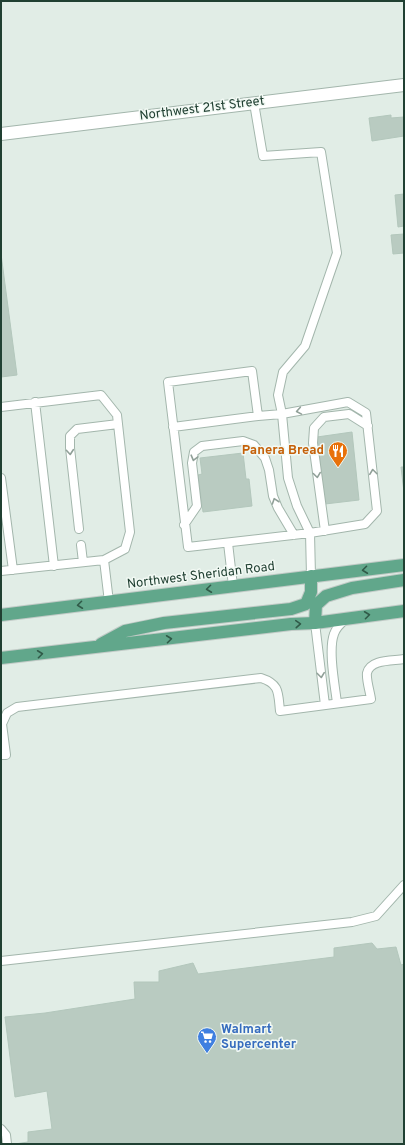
<svg xmlns="http://www.w3.org/2000/svg" width="405" height="1145" font-family="Overpass,sans-serif">
  <style>
    .building { fill: #b9cbc1; stroke: #b3c7bc }
    .lines { fill: none; stroke-linecap: round; stroke-linejoin: round }
    .service-casing { stroke: #a3b6ac; stroke-width: 10 }
    .minor-casing { stroke: #a3b6ac; stroke-width: 14 }
    .primary-casing { stroke: #c1cac6; stroke-width: 14 }
    .service { stroke: #fff; stroke-width: 8 }
    .minor { stroke: #fff; stroke-width: 12 }
    .primary { stroke: #61a78b; stroke-width: 12 }
    .oneway { stroke: #90a098 }
    .oneway2 { stroke: #305a48 }
    .labels { text-anchor: middle; dominant-baseline: central; stroke-width: 3; stroke-linejoin: round; paint-order: stroke }
    .street-label { font-size: 13px; fill: #204032; stroke: #f2f9f4 }
    .food-label { font-size: 13px; font-weight: bold; fill: #c56008; stroke: #f2f9f4; text-anchor: end }
    .shop-label { font-size: 13px; font-weight: bold; fill: #366cbe; stroke: #f2f9f4; text-anchor: start }
  </style>
  <rect width="100%" height="100%" fill="#e1ede6"/>
  <path class="building" d="M391 115V118L404 117V136L372 141 369 118Z
    M404 194V226L398 227 395 195Z
    M404 234V253L393 254 391 235Z
    M1 254 17 375 1 377Z
    M352 432 359 500 325 504 317 437Z
    M243 453 246 479H249L252 506 203 512 198 475 202 474 200 458Z
    M401 467H404V492Z
    M372 943 377 949 396 947 401 965 404 964V1144H15L28 1142V1132L52 1129 47 1091 15 1097 5 1017 45 1013 135 999 134 982H159V971L193 963 198 974 334 957V948Z"/>
  <g class="lines">
    <defs>
      <path id="service" d="M35 402 54 566
        M1 407 101 395 117 415 130 532 125 549 104 560
        M258 416 282 414 348 402 366 413 377 511 365 524 310 533 311 576
        M173 427 258 416 252 371 168 382 188 547 310 533 297 506 288 478 282 414 278 395 283 372 305 346 337 253 321 152 263 156 254 103
        M1 478 13 570
        M184 525 197 506 192 463 194 452 202 446 243 441 254 445 265 458 269 470 273 496 278 508 294 535
        M79 529 70 448V436L77 429 118 424
        M325 531 313 443 314 428 324 417 349 414 368 426
        M228 543 233 586
        M81 545 83 562
        M1 571 104 560 109 602
        M315 623 325 705
        M337 703C335 686 328 650 334 634 336 628 341 623 346 619
        M1 755H6L2 724 7 713 17 707 261 678C280 684 278 693 280 711L371 699C370 692 366 679 367 673 370 659 393 661 404 659
        M1 961 352 922 376 916 404 885
        M1 1129 6 1135 7 1144"/>
      <path id="minor" d="M1 134 404 85"/>
      <path id="primary" d="M1 615 404 565
        M315 623 316 605 326 596 352 588 404 580
        M101 644 125 631 164 623 291 609 306 604 311 592V576
        M1 658 291 624 315 623 404 611"/>
    </defs>
    <use href="#service" class="service-casing"/>
    <use href="#minor" class="minor-casing"/>
    <use href="#primary" class="primary-casing"/>
    <use href="#service" class="service"/>
    <use href="#minor" class="minor"/>
    <use href="#primary" class="primary"/>
  </g>
  <defs><path id="oneway-chevron" d="M-2-3.5L2.5 0L-2 3.5" fill="none" stroke-width="1.6" stroke-linecap="round" stroke-linejoin="round"/></defs>
  <g class="oneway">
    <use href="#oneway-chevron" transform="translate(299 411) rotate(170)"/>
    <use href="#oneway-chevron" transform="translate(70 452) rotate(85)"/>
    <use href="#oneway-chevron" transform="translate(194 458) rotate(105)"/>
    <use href="#oneway-chevron" transform="translate(373 472) rotate(-97)"/>
    <use href="#oneway-chevron" transform="translate(317 475) rotate(82)"/>
    <use href="#oneway-chevron" transform="translate(275 501) rotate(-109)"/>
    <use href="#oneway-chevron" transform="translate(321 675) rotate(83)"/>
  </g>
  <g class="oneway2">
    <use href="#oneway-chevron" transform="translate(365 570) rotate(173)"/>
    <use href="#oneway-chevron" transform="translate(209 589) rotate(173)"/>
    <use href="#oneway-chevron" transform="translate(80 605) rotate(173)"/>
    <use href="#oneway-chevron" transform="translate(367 615) rotate(-7)"/>
    <use href="#oneway-chevron" transform="translate(298 624) rotate(-4)"/>
    <use href="#oneway-chevron" transform="translate(169 639) rotate(-7)"/>
    <use href="#oneway-chevron" transform="translate(40 654) rotate(-7)"/>
  </g>
  <defs>
    <symbol id="restaurant-pin" viewBox="-11 -11 22 30"><path d="M0 17L-7.5 6A9.5 9.5 0 1 1 7.5 6Z" fill="#e8710a" stroke="#f2f9f4"/><path d="M-5-6h1v4h1v-4h1v4h1v-4h1v5L-1.5 .5V6h-2V.5L-5-1ZM5-6V6H3V1.5H1.5Q1.5-4 5-6Z" fill="#fff"/></symbol>
    <symbol id="supermarket-pin" viewBox="-11 -11 22 30"><path d="M0 17L-7.5 6A9.5 9.5 0 1 1 7.5 6Z" fill="#3f7fe0" stroke="#f2f9f4"/><path d="M-6-5.5h2.5l.6 2H6L4.5 2H-2.5L-4.4-4H-6ZM-1.5 3.2a1.3 1.3 0 1 0 .1 0ZM3 3.2a1.3 1.3 0 1 0 .1 0Z" fill="#fff"/></symbol>
  </defs>
  <g fill-rule="evenodd">
    <use href="#restaurant-pin" x="327" y="440" width="22" height="30"/>
    <use href="#supermarket-pin" x="196" y="1026" width="22" height="30"/>
  </g>
  <g class="labels">
    <g class="street-label">
      <text transform="translate(202 109) rotate(-7)">Northwest 21st Street</text>
      <text transform="translate(201 576) rotate(-7)">Northwest Sheridan Road</text>
    </g>
    <g class="food-label">
      <text x="324" y="451">Panera Bread</text>
    </g>
    <g class="shop-label">
      <text x="221" y="1030">Walmart<tspan x="221" dy="15">Supercenter</tspan></text>
    </g>
  </g>
  <rect width="405" height="1145" fill="none" stroke="#204032" stroke-width="4"/>
</svg>
